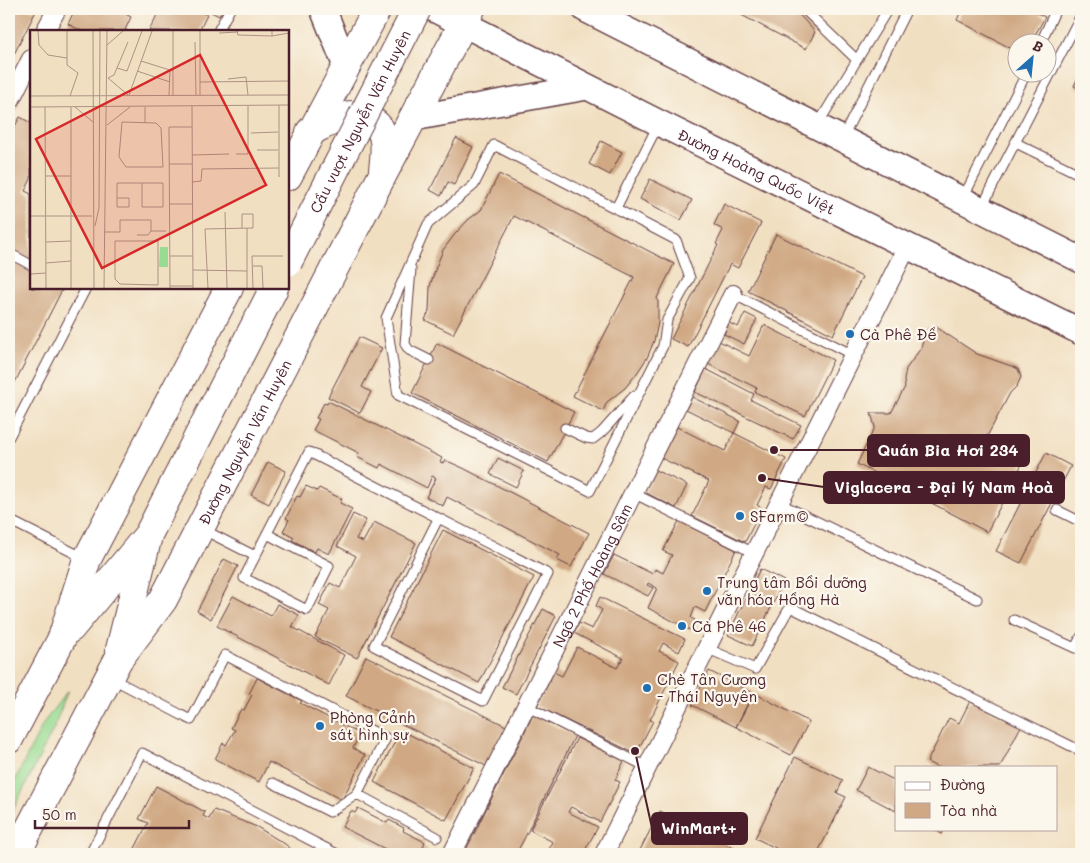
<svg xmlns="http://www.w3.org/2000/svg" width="1090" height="863" font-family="Mali,sans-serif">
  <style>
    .green { fill: #98db92; stroke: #717d5e }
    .building { fill: #d0a984 }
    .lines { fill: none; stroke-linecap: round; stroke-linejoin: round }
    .service-casing { stroke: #633c42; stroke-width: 11 }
    .minor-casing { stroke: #633c42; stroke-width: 20 }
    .secondary-casing { stroke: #633c42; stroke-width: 28 }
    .primary-casing { stroke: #633c42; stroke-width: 30 }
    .service { stroke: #fff; stroke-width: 9 }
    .minor { stroke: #fff; stroke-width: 18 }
    .secondary { stroke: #fff; stroke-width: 25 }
    .primary { stroke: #fff; stroke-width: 28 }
    .primary-bridge-casing { stroke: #633c42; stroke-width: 30; stroke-linecap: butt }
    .primary-bridge { stroke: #fff; stroke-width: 28 }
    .poi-dot { fill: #1f6fb2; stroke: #fbf7ec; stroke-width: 2 }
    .labels { text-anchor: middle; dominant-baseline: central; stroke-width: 4.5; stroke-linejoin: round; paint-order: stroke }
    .street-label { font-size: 15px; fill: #4a1f2b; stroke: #fbf7ec }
    .poi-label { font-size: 15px; fill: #4a1f2b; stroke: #fbf7ec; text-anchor: start }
    .inset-road { fill: none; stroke: #ae9285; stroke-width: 1 }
    .view { fill: #d62828; fill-opacity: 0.15; stroke: #d62828; stroke-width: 2.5 }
    .inset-edge { fill: none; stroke: #4a1f2b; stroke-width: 2.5 }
    .leader { fill: none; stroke: #4a1f2b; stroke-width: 2 }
    .callout-dot { fill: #4a1f2b; stroke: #fbf7ec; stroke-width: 2 }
    .callout { fill: #4a1f2b; stroke: #4a1f2b; stroke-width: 2 }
    .callout-label { font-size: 16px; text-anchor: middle; font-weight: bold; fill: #fff }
  </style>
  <rect width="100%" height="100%" fill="#fbf7ec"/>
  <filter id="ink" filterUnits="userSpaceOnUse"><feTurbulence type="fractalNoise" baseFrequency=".02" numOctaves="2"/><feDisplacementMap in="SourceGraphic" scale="10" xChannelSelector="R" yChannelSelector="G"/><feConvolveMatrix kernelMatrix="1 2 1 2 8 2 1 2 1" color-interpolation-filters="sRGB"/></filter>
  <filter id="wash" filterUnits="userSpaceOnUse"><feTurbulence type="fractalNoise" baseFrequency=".0096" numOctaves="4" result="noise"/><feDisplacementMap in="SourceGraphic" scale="20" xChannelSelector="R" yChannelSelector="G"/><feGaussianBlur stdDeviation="1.12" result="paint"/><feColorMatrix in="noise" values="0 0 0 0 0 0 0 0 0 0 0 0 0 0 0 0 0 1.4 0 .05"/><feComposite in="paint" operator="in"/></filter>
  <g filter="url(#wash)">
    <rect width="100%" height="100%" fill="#f1dfc1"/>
    <path class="green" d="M68 690 54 728 9 818V792L44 722Z"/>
    <g id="blocks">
      <path class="building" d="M9 9H31L36 11 9 64Z
        M75 9H83L89 12 90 9H119L118 10 131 17 125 30 128 31H82L68 24Z
        M160 9H195L207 15 199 31H149Z
        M205 9H223L219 16Z
        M730 9H794L815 32 806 49Z
        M962 9H1029L1045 17 1031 42H1018V52L957 20Z
        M1081 71V90L1074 86Z
        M20 117 31 123V179L25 191 31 194V262L9 250V137Z
        M456 138 473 147 454 185 448 182 441 196 430 190Z
        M601 141 622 152 610 175 589 164Z
        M499 174 674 264 657 298 658 302V323L654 341 647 358 637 373 625 388 607 402 603 411 573 396 634 277 514 216 453 334 425 320 429 311 430 286 436 267 443 250 455 234 468 220 481 210Z
        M650 179 692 200 681 220 640 199Z
        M724 204 761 223 738 268 730 264 688 347 671 339 718 245 716 244 723 230 714 225Z
        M776 234 862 277 833 335 748 291Z
        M9 256 31 267V288H63L9 394Z
        M745 313 757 319 744 344 724 334 729 323 738 327Z
        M764 325 833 360 805 416 755 392 757 388 708 364 719 341 749 356Z
        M936 327 977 354 1014 367 1018 369 1021 377 1017 386 1010 393 983 444 1024 460 987 532 857 464 875 427 871 413H891L905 387 904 380 906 369 921 348 926 331 929 328Z
        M359 337 382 348 362 387 371 392 360 413 328 397Z
        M437 343 574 412 548 462 412 393Z
        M706 369 754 394 751 400 801 425 793 439 695 392Z
        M692 397 740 421 734 433 786 459 771 489 766 487 757 505 762 508 745 542 692 516 709 481 661 458 677 427 725 451 734 433 686 409Z
        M328 401 442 458 440 462 443 463 445 460 463 468 589 533 571 567 557 560 560 555 447 497 443 506 426 497 436 478 432 476 427 488 381 464 379 468 357 457 359 453 313 430 319 419 316 418 324 403 327 404Z
        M9 411 14 414 9 425Z
        M1046 453 1071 466 1021 563 996 551Z
        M498 458 524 471 516 487 490 474Z
        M268 462 286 471 269 504 251 495Z
        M655 470 687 485 676 508 644 492Z
        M306 486 317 491 319 488 342 499 340 503 352 509 329 554 317 548 315 552 292 540 294 537 283 531 289 520 286 518 297 496 300 497Z
        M353 514 366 520 356 539 363 542 374 522 416 543 357 658 315 637 329 610 319 605 330 583 340 588 356 556 337 546Z
        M679 521 736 550 705 612 695 607 691 618 695 620 690 630 648 608 657 588 648 583 647 585 653 588 648 596 604 574 614 555 653 574 655 569 663 573 672 555 663 551Z
        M443 530 534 577 479 683 389 637Z
        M224 559 238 566 211 619 197 611Z
        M760 569 784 581 752 646 728 635Z
        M233 596 271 616 277 604 299 615 292 627 344 655 329 685 217 626Z
        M600 597 685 639 679 652 663 643 659 651 679 661 650 720 653 721 636 754 537 706 554 672 562 676 577 647 617 668 623 658 574 633 579 623 592 629 602 610 596 606Z
        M543 609 556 616 516 694 502 687Z
        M366 656 506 726 486 766 346 696Z
        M709 671 753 693 736 727 692 705Z
        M257 678 302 701 300 703 360 734 353 748 365 755 342 800 269 762 259 782 215 759 223 743 226 745 235 730 231 728 241 709 244 710 252 695 249 694Z
        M754 693 809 722 791 755 736 727Z
        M970 701 1021 726 1000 767H937L927 762 949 718 959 723Z
        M533 715 575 736 524 839 516 854H464Z
        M401 730 474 768 446 820 374 782Z
        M577 738 624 761 615 780 620 782 600 822 571 807 568 812 598 827 583 854H550L547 853 553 842 530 830Z
        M795 757 843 780 837 793 846 797 817 854H788L755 838Z
        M868 767 896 781V811L856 790Z
        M156 786 205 812 203 816 209 819 214 810 257 827 285 844 297 854H132L148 823 139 819Z
        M358 808 387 823 389 820 404 828 403 831 425 842 423 847 428 849 425 854H395L342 827 351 811 355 813Z
        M660 811 745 854H638Z
        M933 829H944L942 834Z"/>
    </g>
  </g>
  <g filter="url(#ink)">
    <use href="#blocks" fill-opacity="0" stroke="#633c42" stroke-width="1"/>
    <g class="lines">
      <defs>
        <path id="service" d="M804 9 857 60
          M218 31 230 9
          M1041 42 1056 9
          M818 124 888 9
          M843 137 907 9
          M1016 143 1081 175
          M494 145 676 240 690 278 667 320 663 346 590 491 398 395 386 318 428 224 474 185Z
          M962 200 1027 72
          M982 207 1081 15
          M616 208 659 123
          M9 253 31 265
          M411 269 405 344 409 350 429 360
          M733 294 853 355
          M565 428 586 438 593 439 602 432 634 396
          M9 437 86 288
          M633 493 754 553
          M779 503 977 599
          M1057 510 1081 522
          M9 520 84 558
          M202 529 255 556
          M267 534 329 566 307 610 244 578 309 452 548 574 483 701 374 646 438 519
          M1014 620 1075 648 1081 637
          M706 648 755 669 790 607 1081 751
          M111 678 191 720 225 655 386 738 357 794
          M526 706 647 767
          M273 783 330 812 357 794 437 837
          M23 847 38 854
          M90 854 142 753 337 854"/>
        <g id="minor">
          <path d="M45 31 57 9"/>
          <path d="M9 103 31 59"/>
          <path id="s1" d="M452 854 733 294"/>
          <path d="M604 854 908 245"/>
        </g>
        <g id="secondary">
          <path d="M323 9 346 66"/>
          <path id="s2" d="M434 9 659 123 1081 332"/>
          <path d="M585 9 1081 260"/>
          <path d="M413 118 587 87"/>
        </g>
        <g id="primary">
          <path d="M310 132C322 126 333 119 346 116 354 114 361 115 368 119 389 128 385 152 383 170"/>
          <path d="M288 176 377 9"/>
          <path d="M71 628 148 535 274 288"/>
          <path d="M120 649 147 540"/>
          <path d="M9 739 62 638 87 559 229 288"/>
          <path id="s3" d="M16 854 118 660 163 600 383 174 471 9"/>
        </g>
      </defs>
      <use href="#service" class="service-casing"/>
      <use href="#minor" class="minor-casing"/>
      <use href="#secondary" class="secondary-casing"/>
      <use href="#primary" class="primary-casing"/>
      <use href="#service" class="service"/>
      <use href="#minor" class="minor"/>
      <use href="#secondary" class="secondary"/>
      <use href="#primary" class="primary"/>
      <defs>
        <g id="primary-bridge">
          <path id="s4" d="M288 262 417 9"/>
        </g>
      </defs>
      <use href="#primary-bridge" class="primary-bridge-casing"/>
      <use href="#primary-bridge" class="primary-bridge"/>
    </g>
  </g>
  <g class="poi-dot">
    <circle cx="850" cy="334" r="5"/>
    <circle cx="740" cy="516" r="5"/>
    <circle cx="707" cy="591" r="5"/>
    <circle cx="682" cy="626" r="5"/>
    <circle cx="647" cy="688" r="5"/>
    <circle cx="320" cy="726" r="5"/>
  </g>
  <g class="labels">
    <g class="street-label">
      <text stroke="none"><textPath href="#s4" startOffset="158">Cầu vượt Nguyễn Văn Huyên</textPath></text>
      <text stroke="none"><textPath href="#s2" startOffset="361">Đường Hoàng Quốc Việt</textPath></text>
      <text stroke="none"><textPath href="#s3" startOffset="472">Đường Nguyễn Văn Huyên</textPath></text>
      <text stroke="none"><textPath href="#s1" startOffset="312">Ngõ 2 Phố Hoàng Sâm</textPath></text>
    </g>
    <g class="poi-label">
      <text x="860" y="334">Cà Phê Đề</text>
      <text x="750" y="516">SFarm©</text>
      <text x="717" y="582">Trung tâm Bồi dưỡng<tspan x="717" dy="17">văn hóa Hồng Hà</tspan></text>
      <text x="692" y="626">Cà Phê 46</text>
      <text x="657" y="679">Chè Tân Cương<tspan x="657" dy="17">- Thái Nguyên</tspan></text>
      <text x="330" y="717">Phòng Cảnh<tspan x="330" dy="17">sát hình sự</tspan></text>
    </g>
  </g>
  <g transform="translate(30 30)">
    <rect width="259" height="259" fill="#f1dfc1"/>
    <path d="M130 217H138V237H129Z" fill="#98db92"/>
    <path class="inset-road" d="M8 1 9 15 18 25 37 28M37 1V35L48 43 40 66M63 1 64 258M143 1V65M207 1 208 5 242 6V1M189 3 208 2M242 6 259 3M165 12 166 65M77 15 93 1M111 31 143 41M87 38 97 41 112 1M107 41 140 52M78 48 84 45 98 12M78 48 98 65M198 49 216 47 218 65M170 52 259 51M99 65 122 1M139 65 140 40M170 65V1M0 66 259 65M249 75V147M162 76 163 258M0 77 259 75M15 77 16 258M45 77 63 92M115 77V93M92 92 126 93 131 98 133 137H96L89 127ZM77 95 100 77M221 103 248 102M227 120H248M206 124H218V76M162 125 199 124M139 134H162M16 146H41M162 152 171 151 172 139 249 138M87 168H99V177H87V153H133V177H112V153M139 174H162M195 182 197 258M0 186H62M65 196 69 178 70 1M217 198V258M74 202H90V190H121V201M107 205H118L121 201H136M85 211H128V255L90 254 85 249ZM16 212 41 211M140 226H163M16 233 41 231M223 236H232L233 258M163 240 217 241M0 244 16 243M140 256H163M41 258V77M74 258 77 1M140 258 139 97H162M178 258 175 199 223 198V184H212V198M223 258 222 226H253"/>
    <path class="view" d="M170 25 236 155 72 238 6 109Z"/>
    <rect width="259" height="259" class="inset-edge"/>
  </g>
  <path class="leader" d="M774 450L868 450M762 478L824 487M635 751L652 828"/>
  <g class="callout-dot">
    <circle cx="774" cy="450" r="5"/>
    <circle cx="762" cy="478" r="5"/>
    <circle cx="635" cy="751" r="5"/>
  </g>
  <g class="callout">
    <rect x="868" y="435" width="161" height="31" rx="5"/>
    <rect x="824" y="472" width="240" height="31" rx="5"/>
    <rect x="652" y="813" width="95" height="31" rx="5"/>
  </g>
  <g class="callout-label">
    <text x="948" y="456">Quán Bia Hơi 234</text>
    <text x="944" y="493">Viglacera - Đại lý Nam Hoà</text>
    <text x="699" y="834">WinMart+</text>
  </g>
  <rect width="1090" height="863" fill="none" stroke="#fbf7ec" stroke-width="30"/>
  <rect x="895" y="766" width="162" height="65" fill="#fbf7ec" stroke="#b4a19f"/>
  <rect x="905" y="782" width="25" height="8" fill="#ffffff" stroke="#b4a19f"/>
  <text x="940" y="790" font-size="15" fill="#4a1f2b">Đường</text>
  <rect x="905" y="803" width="25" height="15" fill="#d0a984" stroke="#b4a19f"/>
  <text x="940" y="816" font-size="15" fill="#4a1f2b">Tòa nhà</text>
  <g transform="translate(1032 58) rotate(27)"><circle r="24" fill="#fbf7ec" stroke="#b4a19f"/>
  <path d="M0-4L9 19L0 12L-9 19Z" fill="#1f6fb2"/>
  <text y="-8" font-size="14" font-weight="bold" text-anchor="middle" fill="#4a1f2b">B</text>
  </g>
  <path d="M35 820v8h154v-8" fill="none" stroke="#4a1f2b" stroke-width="2.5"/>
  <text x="42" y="820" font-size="15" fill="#4a1f2b" stroke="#fbf7ec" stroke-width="4" paint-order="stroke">50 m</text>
</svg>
